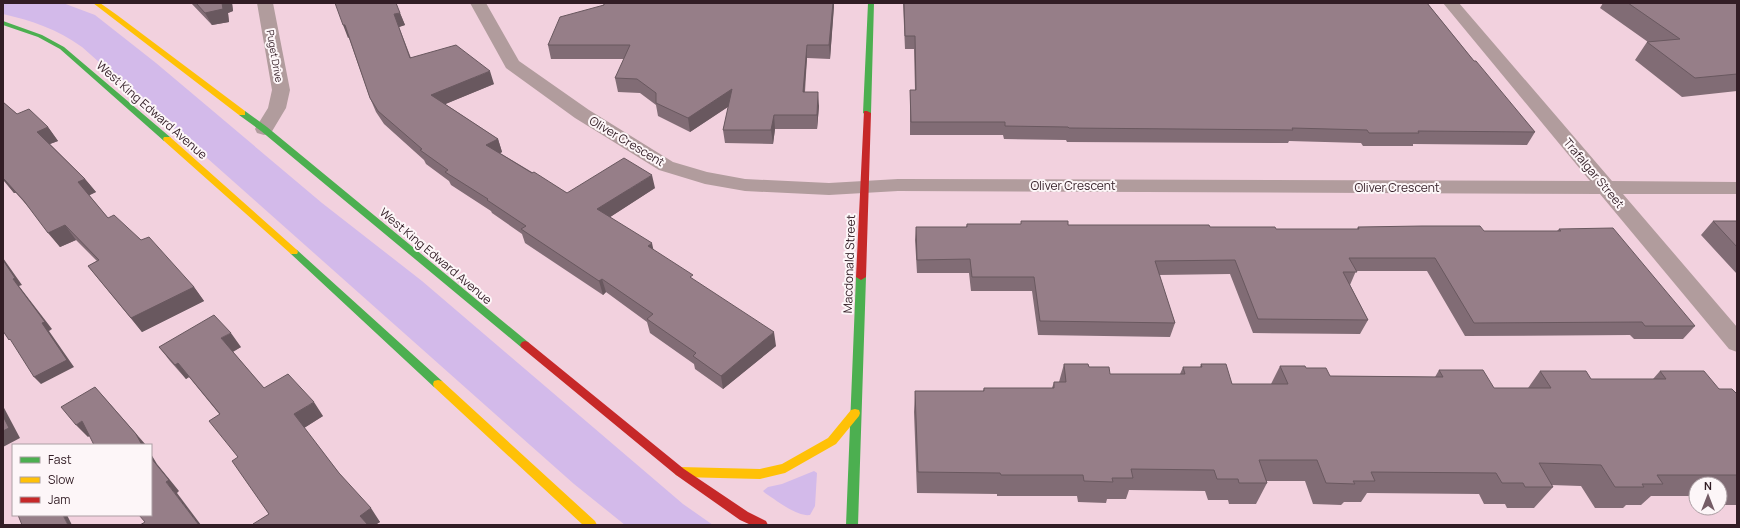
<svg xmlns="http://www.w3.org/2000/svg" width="1740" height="528" font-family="Manrope,sans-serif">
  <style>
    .green { fill: #d3baea }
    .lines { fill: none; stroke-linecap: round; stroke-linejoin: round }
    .street { fill: #b19c9d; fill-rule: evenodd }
    .fast { fill: #4caf50; fill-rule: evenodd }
    .slow { fill: #ffc107; fill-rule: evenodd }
    .jam { fill: #c62828; fill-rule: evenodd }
    .wall { fill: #816c75 }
    .shaded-wall { fill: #69585f }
    .building { fill: #967e88; stroke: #69585f }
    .labels { text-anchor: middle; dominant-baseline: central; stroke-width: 4; stroke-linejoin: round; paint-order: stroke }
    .far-street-label { font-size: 10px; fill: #321d25; stroke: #fdf6f8 }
    .street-label { font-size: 12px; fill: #321d25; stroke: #fdf6f8 }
  </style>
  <rect width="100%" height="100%" fill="#f2d1de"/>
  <path class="green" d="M3 3H63L95 15 156 63 322 203 422 281 683 504 713 525H625L574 484 82 47C57 29 33 21 3 14Z
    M814 471 817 473 815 506 810 515C797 517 776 500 765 493L763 491 768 487 782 484Z"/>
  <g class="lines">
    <path class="street" d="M257 3H273L290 90 286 108 271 133 264 135 257 133 255 129 268 108 272 90Z
      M470 3H486L519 61 589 110 673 162 707 172 745 179 829 183 898 179 1590 181 1443 3H1459L1612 181 1737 182V194H1623L1737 327V352L1729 349 1600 194 898 191 829 195 745 191 705 184 659 170 575 118 506 68Z"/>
    <path class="fast" d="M868 3H874L871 113 867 115 863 113Z
      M3 21 42 35 64 47 170 137 171 139 170 141H164L60 49 38 37 3 25Z
      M239 111H245L267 127 528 342 530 345 528 348H522L261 131 239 115Z
      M294 249 297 250 442 381 443 384 442 387 438 388 434 387 291 254 290 252 291 250Z
      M861 274 866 277 858 525H846L856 277Z"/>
    <path class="slow" d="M93 3H100L117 15 245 111V115H239Z
      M164 137H170L297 250 298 252 297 254H291L164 141 163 139Z
      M438 380 442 381 595 521 597 525H583L434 387 433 384 434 381Z
      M855 409 859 410 860 413 859 416 836 444 785 473 760 479 680 477 676 475 674 472 676 469 680 467 760 469 782 464 828 438 851 410Z"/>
    <path class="jam" d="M864 111H867L871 113 866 277 861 280 856 277Z
      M525 341 528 342 684 469 748 512 766 521 768 525H751L740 520 676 475 522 348 520 345 522 342Z"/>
  </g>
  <path class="wall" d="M191 3H232L233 11 228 13 229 22 212 25Z
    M603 3H834L830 59 807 58 805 92 819 106 817 129H775L773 144 725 143 723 130 729 106 690 132 658 116 656 105 640 93 618 92 615 78 624 59H551L548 45 604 5Z
    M903 3H1427L1474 61 1535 132 1527 145 1413 144V146H1363L1361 143 1289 141 1288 143 1067 142 1066 140 1004 139 1003 135H910V90H915L914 49H905Z
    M1603 3H1737V91L1682 97 1635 60 1647 42H1648L1600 8Z
    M400 13 405 25 399 27 411 58 494 84 445 104 498 139 502 152 500 153 567 193 655 188 610 217 693 280 776 346 723 389 695 369 694 364 650 333 647 322 606 292 603 295 525 243 522 234 492 213 491 211 451 185 449 181 426 164 424 160 384 124 376 112 370 98 349 38H348Z
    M3 102 17 114 48 127 58 141 50 144 85 179 96 192 89 195 108 218 141 240 194 287 204 301 142 332 88 266 97 261 76 240 60 247 31 210 16 193H14L3 180Z
    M1021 221 1068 225 1210 227 1276 229H1357L1358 227 1484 231H1557L1559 229 1695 326 1683 339H1634L1630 335 1465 336 1427 271H1356L1350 285 1368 320 1360 334 1253 333 1230 274 1159 275 1175 323 1170 337 1038 335 1032 291H971L969 273H917L915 240 916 227H966L967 224H1021Z
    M1713 221H1737V274L1701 235Z
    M159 347H241L233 352 264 388 323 416 304 428 339 473 380 522 375 525H254L269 514 238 457 220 415 189 377 186 379 170 361Z
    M1064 364 1089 367 1110 374H1180L1183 367H1200L1201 364 1232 384H1271L1280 366 1306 368 1330 376 1435 377 1439 370 1494 388H1528L1540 371 1591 379H1653L1660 371 1737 394V505H1723L1720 501V484H1696V496H1651L1641 505H1626L1623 508H1595L1581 486 1551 485 1553 487 1534 508H1507L1505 504H1484L1479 494 1367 493 1361 502H1344L1341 505 1313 504 1305 481H1266L1267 483 1256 504H1229L1228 500H1208L1205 491 1129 490 1126 499H1107L1106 503 1078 502 1077 496H997V494L917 493 914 412 915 391H983L984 388H1052L1054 382H1059Z"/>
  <path class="shaded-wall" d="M222 3H232L233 11 228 13 229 22 212 25 205 13Z
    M833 3H834V7L830 59 829 45Z
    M400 13 405 25 399 27 394 14Z
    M343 25H345L350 37 348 38Z
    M807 45V58L803 106V92Z
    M490 71 494 84 436 108 431 95Z
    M732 89 734 103 690 132 688 118Z
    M818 92 819 106 817 129V115Z
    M774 115 775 129 773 144 771 130Z
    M48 127 58 141 47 145 37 132Z
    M498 139 502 152 490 159 486 145Z
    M652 175 655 188 601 223 597 209Z
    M3 179H4L16 193H14Z
    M85 179 96 192 88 196 78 182Z
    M65 225 76 240 60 247 48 233Z
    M652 243 655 257 648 246Z
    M3 258 22 285 19 286 52 329 49 331 74 367 41 384 34 377 42 323 13 279 3 260Z
    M602 279 606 292 603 295 599 281Z
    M194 287 204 301 142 332 131 318Z
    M774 332 776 346 723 389 721 376Z
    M231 333 241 347 232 352 221 338Z
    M178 363 189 377 186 379 175 365Z
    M95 387 146 445H142Z
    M314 402 323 416 304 428 294 414Z
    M3 406 20 438 3 447Z
    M82 421 94 433 88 437 76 425Z
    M151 454 157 464 179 491 177 493 201 525H199L166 482 151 458Z
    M371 508 380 522 375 525H366L360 516Z
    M63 515H67L72 525H68Z"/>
  <path class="building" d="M196 3H222L223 9 205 13Z
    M335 3H396L400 13 394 14 410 58 456 45 490 71 431 95 498 139 486 145 532 173 534 172 567 193 624 158 652 175 597 209 652 243 648 246 693 275 690 277 774 332 721 376 693 356 696 353 647 319 653 314 602 279 599 281 521 229 526 226 487 200 488 199 445 172 448 170 420 150 422 149 378 111 370 98 345 25H343Z
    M604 3H833L829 45H807L803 92H818L817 115H774L771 130H723L732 89 688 118 656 103V93L637 79 615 78 630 45H548L560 17 604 5Z
    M904 3H1427L1474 61H1476L1535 132 1418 131 1419 133H1369L1367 130 1292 128 1293 130 1069 128 1068 127 1005 126V122H911L910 90H916L915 36H905Z
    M1628 3H1737V74L1695 78 1647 42 1680 39Z
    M3 102 17 114 29 109 48 127 37 132 85 179 78 182 108 218 114 215 141 240 149 237 194 287 131 318 88 266 99 260 65 225 48 233 24 201 4 179H3Z
    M1021 221H1068V225H1209L1210 227H1275L1276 229H1359L1358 227 1422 226H1480L1484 231H1561L1559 229 1613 228 1695 326H1645L1642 322 1474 323 1435 258H1349L1357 272H1343L1368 320 1258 319 1235 260 1155 261 1175 323 1040 321 1034 277H972L970 259 917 260 916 227H967V224H1021Z
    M1713 221H1737V247Z
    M3 260 15 278 13 279 45 322 42 323 67 360 34 377 10 339 9 340 3 331Z
    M214 315 231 333 221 338 264 388 288 374 314 402 294 414 339 473 371 508 360 516 368 525H254L253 524 269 514 232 461 238 457 209 421 220 414 178 363 175 365 159 347Z
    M1064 364H1088L1089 367H1109L1110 374H1185L1183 367H1202L1201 364H1226L1232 384H1288L1280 366H1305L1306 368H1326L1330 376 1443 377 1439 370H1483L1494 388H1551L1540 371H1586L1591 379H1666L1660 371H1704L1719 389H1732L1737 394V475H1657L1663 484H1642L1644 487H1615L1601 465 1539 463 1553 487H1525L1523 483H1502L1496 473 1371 472 1375 481H1353L1355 484 1326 483 1317 460H1259L1267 483H1239L1238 479H1217L1214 470 1131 469 1133 478H1112L1113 482 1084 481 1083 475H1001L1000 473 918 472 915 391H984V388H1054V382H1066Z
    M95 387 136 434 142 445H94L82 421 76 425 61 407Z
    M3 416 9 428 3 431Z
    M151 458 169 480 166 482 199 525H140L145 522 139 515H151Z
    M18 515H63L68 525H22Z"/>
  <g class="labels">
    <g class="far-street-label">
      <text transform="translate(275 56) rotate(80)">Puget Drive</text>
    </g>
    <g class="street-label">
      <text transform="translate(152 110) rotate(41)">West King Edward Avenue</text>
      <text transform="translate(627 141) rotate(31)">Oliver Crescent</text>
      <text transform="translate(1594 173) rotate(50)">Trafalgar Street</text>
      <text x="1073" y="185">Oliver Crescent</text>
      <text x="1397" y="187">Oliver Crescent</text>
      <text transform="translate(436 256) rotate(40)">West King Edward Avenue</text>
      <text transform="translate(849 264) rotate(-88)">Macdonald Street</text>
    </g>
  </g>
  <rect width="1740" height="528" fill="none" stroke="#321d25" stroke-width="8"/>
  <rect x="12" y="444" width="140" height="72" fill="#fdf6f8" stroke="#ac9fa4"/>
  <rect x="20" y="457" width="20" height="6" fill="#4caf50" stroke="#ac9fa4"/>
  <text x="48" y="464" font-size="12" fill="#321d25">Fast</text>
  <rect x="20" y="477" width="20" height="6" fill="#ffc107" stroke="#ac9fa4"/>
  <text x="48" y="484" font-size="12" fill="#321d25">Slow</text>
  <rect x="20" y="497" width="20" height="6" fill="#c62828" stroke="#ac9fa4"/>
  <text x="48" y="504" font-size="12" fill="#321d25">Jam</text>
  <g transform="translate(1708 496)"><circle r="19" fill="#fdf6f8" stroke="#ac9fa4"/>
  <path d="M0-3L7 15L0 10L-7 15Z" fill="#755c66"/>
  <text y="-6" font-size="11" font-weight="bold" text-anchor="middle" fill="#321d25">N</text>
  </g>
</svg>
